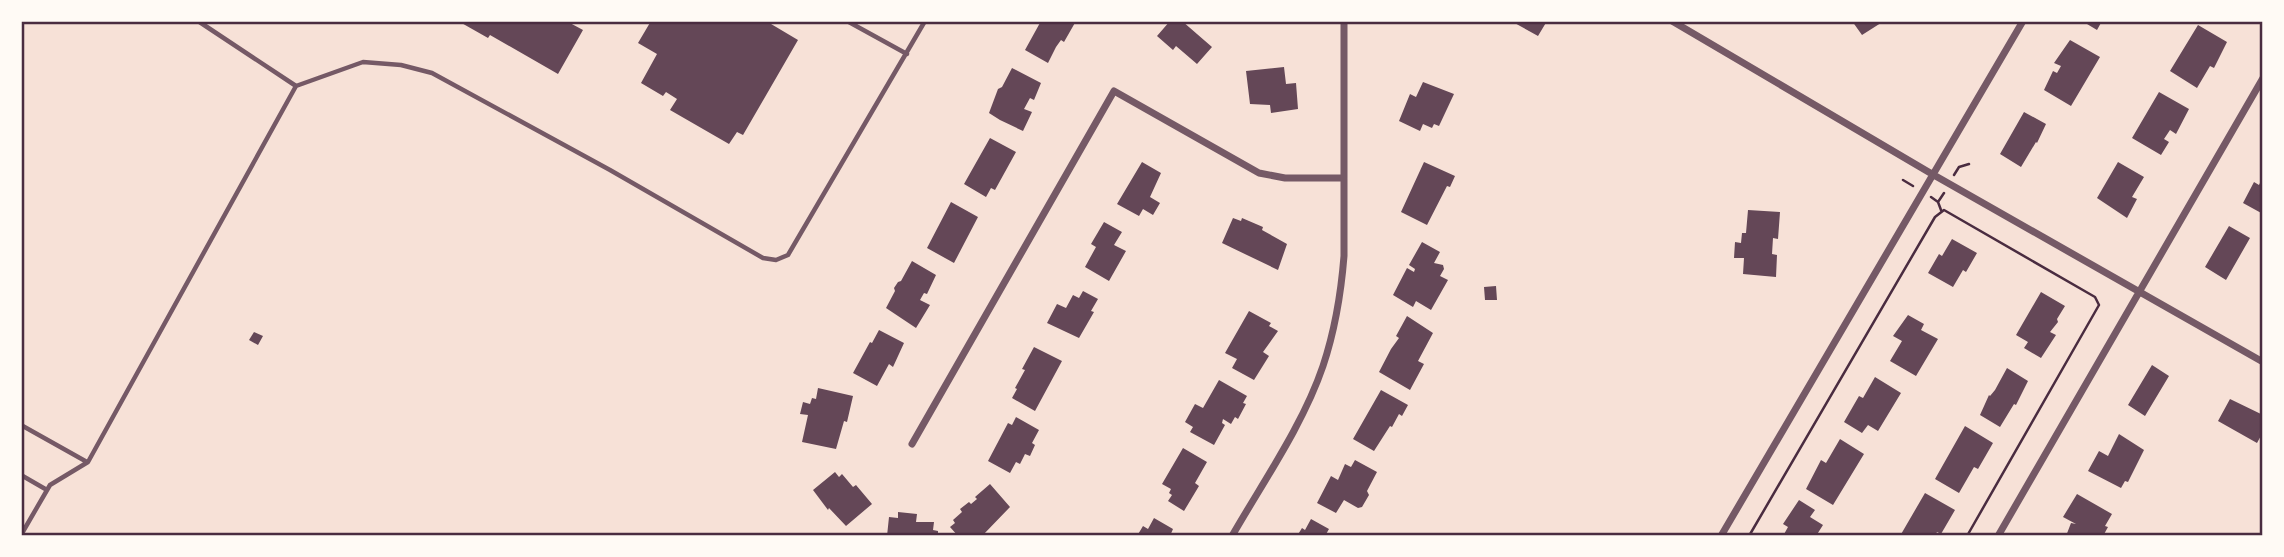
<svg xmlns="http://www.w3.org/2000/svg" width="2284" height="557" font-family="'Space Grotesk',sans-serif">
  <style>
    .building { fill: #644757 }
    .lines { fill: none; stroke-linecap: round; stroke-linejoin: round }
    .path { stroke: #4a2c40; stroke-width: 2.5 }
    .service { stroke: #755966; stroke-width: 4.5 }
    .minor { stroke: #755966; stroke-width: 7 }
    .neatline { fill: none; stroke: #4a2c40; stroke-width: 2.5 }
  </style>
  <rect width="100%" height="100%" fill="#f7e1d7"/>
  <path class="building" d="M458 21H571L570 23 583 30 558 74 490 35 488 38Z
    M651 21H766L798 40 743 135 737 132 729 144 670 110 677 99 666 92 663 96 641 83 657 54 638 43Z
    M1041 21H1076L1064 42 1061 40 1056 47 1048 63 1025 50Z
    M1170 21H1182L1212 47 1197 64 1176 46 1173 50 1157 36Z
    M1511 21H1547L1538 36Z
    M1852 21H1884L1862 35Z
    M2082 21H2102L2097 30Z
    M2198 25 2227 42 2214 68 2210 66 2197 88 2170 71Z
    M2070 40 2100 57 2071 106 2044 90 2053 71 2057 73 2061 66 2054 63Z
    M1284 67 1286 84 1296 83 1298 109 1271 113 1270 105 1250 104 1246 71Z
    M1012 68 1041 83 1034 100 1030 98 1024 109 1032 112 1023 131 1000 120 989 113 998 89 1002 87Z
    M1423 82 1454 94 1439 126 1434 124 1432 128 1423 124 1420 131 1399 121 1410 94 1416 97Z
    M2159 92 2189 109 2176 134 2170 130 2164 139 2169 142 2161 155 2132 138Z
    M2024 112 2046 124 2037 143 2036 142 2021 167 2000 154Z
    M990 138 1016 152 995 190 991 188 986 197 964 184Z
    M1142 162 1161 173 1150 197 1160 203 1153 215 1143 209 1139 216 1117 204Z
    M1424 162 1455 176 1450 187 1447 186 1427 225 1401 212Z
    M2118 162 2144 177 2132 197 2137 199 2127 218 2097 198Z
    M2263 177V214L2243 203 2254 182 2259 185Z
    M951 202 978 217 954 263 927 248Z
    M1748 210 1780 212 1778 239 1773 238 1772 254 1777 255 1776 277 1743 274 1744 258H1734L1735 242 1741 243 1742 233H1746Z
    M1233 218 1241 221 1242 218 1263 227 1262 230 1287 244 1278 270 1222 243Z
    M1104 222 1122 232 1114 245 1126 251 1109 281 1085 267 1096 247 1091 244Z
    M2229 226 2250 238 2226 280 2205 267Z
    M1952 239 1977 253 1966 272 1963 270 1953 287 1928 273 1939 254 1942 256Z
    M1422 242 1440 252 1434 263 1443 265 1444 269 1440 276 1448 280 1431 310 1416 301 1413 307 1393 295 1407 268 1414 272 1415 269 1409 265Z
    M912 261 936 275 927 294 924 293 920 300 930 305 916 328 886 308 895 291 894 288 898 282 901 281Z
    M1496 286 1497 300H1485L1484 287Z
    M1083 291 1098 299 1091 311 1094 312 1079 338 1047 323 1057 304 1066 308 1073 295 1079 298Z
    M2041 292 2065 306 2057 319 2058 322 2050 332 2056 335 2041 358 2024 348 2028 342 2016 335Z
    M1249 311 1271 323 1269 326 1278 331 1263 352 1269 356 1254 380 1232 368 1237 359 1225 353Z
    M1908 315 1924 324 1921 330 1938 339 1916 376 1890 361 1902 341 1893 336Z
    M1407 316 1433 333 1418 361 1424 364 1410 390 1379 372 1391 349 1399 338 1396 336Z
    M879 330 904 343 893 367 889 364 877 386 853 373 870 342 872 343Z
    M254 332 263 336 258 345 249 340Z
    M1034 347 1062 361 1035 411 1012 398 1017 389 1015 388 1025 370 1022 369Z
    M2152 365 2169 376 2145 416 2128 405Z
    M2007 368 2028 381 2016 405 2014 404 2000 427 1980 415 1989 395 1990 396 1995 390Z
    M1875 377 1901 393 1878 431 1868 425 1862 433 1844 422 1859 396 1863 398Z
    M1219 380 1247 396 1243 403 1246 404 1238 419 1235 417 1231 424 1223 419 1222 423 1225 425 1214 445 1190 432 1193 427 1185 422 1195 404 1203 408Z
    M818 388 853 396 847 422 844 421 836 449 802 442 808 415 800 414 803 402 810 404 812 398 816 399Z
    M1381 390 1408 405 1402 416 1399 414 1392 427 1390 426 1374 451 1353 439Z
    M2230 399 2263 415V432L2257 443 2218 421Z
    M1016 417 1039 430 1032 443 1035 445 1030 456 1025 454 1020 464 1016 462 1010 473 988 461 1008 423 1012 425Z
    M1965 426 1993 443 1978 469 1974 467 1959 493 1935 479Z
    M2119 434 2144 450 2128 482 2125 481 2121 488 2088 471 2099 451 2108 456Z
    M1840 439 1864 454 1833 505 1806 489 1821 460 1826 463Z
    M1183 448 1207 462 1195 483 1199 486 1184 511 1168 501 1172 495 1169 493 1171 489 1162 484Z
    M1355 460 1377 472 1367 491 1369 495 1362 507 1358 508 1344 500 1336 513 1317 503 1331 476 1338 480 1345 464 1351 467Z
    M835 472 839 477 842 474 853 487 856 485 872 504 846 526 829 508 828 510 813 490Z
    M990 484 1010 507 982 536H958L950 527 955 523 953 520 962 512 960 509 969 502 971 504 977 499 975 497Z
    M1925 493 1955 510 1941 534 1937 532 1935 536H1900Z
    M2077 494 2112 514 2105 526 2108 527 2103 536H2066L2071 523 2076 524 2063 517Z
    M1799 500 1815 510 1810 517 1823 525 1816 536H1783L1788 527 1783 524Z
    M898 512 917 514 916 522H934L933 530 938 531V536H887L889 517 898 518Z
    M1154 518 1173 529 1170 536H1137L1143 526 1148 529Z
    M1311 519 1329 529 1325 536H1297L1302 528 1305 530Z"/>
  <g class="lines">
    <path class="path" d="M1954 175 1959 167 1969 164
      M1903 180 1913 186
      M1931 197 1938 202 1941 210
      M1938 202 1944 193
      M1749 536 1935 217 1944 210 2095 297 2099 305 1967 536"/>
    <path class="service" d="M198 21 296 86
      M847 21 907 54
      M21 425 87 462
      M21 475 47 490
      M21 535 50 485 88 462 296 86 363 62 401 65 432 73 610 170 763 258 776 260 788 255 925 21"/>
    <path class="minor" d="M1672 21 1932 174 2263 362
      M912 444 1114 91 1259 173 1285 178H1344
      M1232 536C1263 482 1303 425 1323 366 1335 330 1341 294 1344 256V21
      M1721 536 2023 21
      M1998 536 2263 78"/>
  </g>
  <rect width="2284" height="557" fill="none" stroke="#fffaf5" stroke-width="46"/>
  <rect x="23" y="23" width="2238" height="511" class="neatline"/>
</svg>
